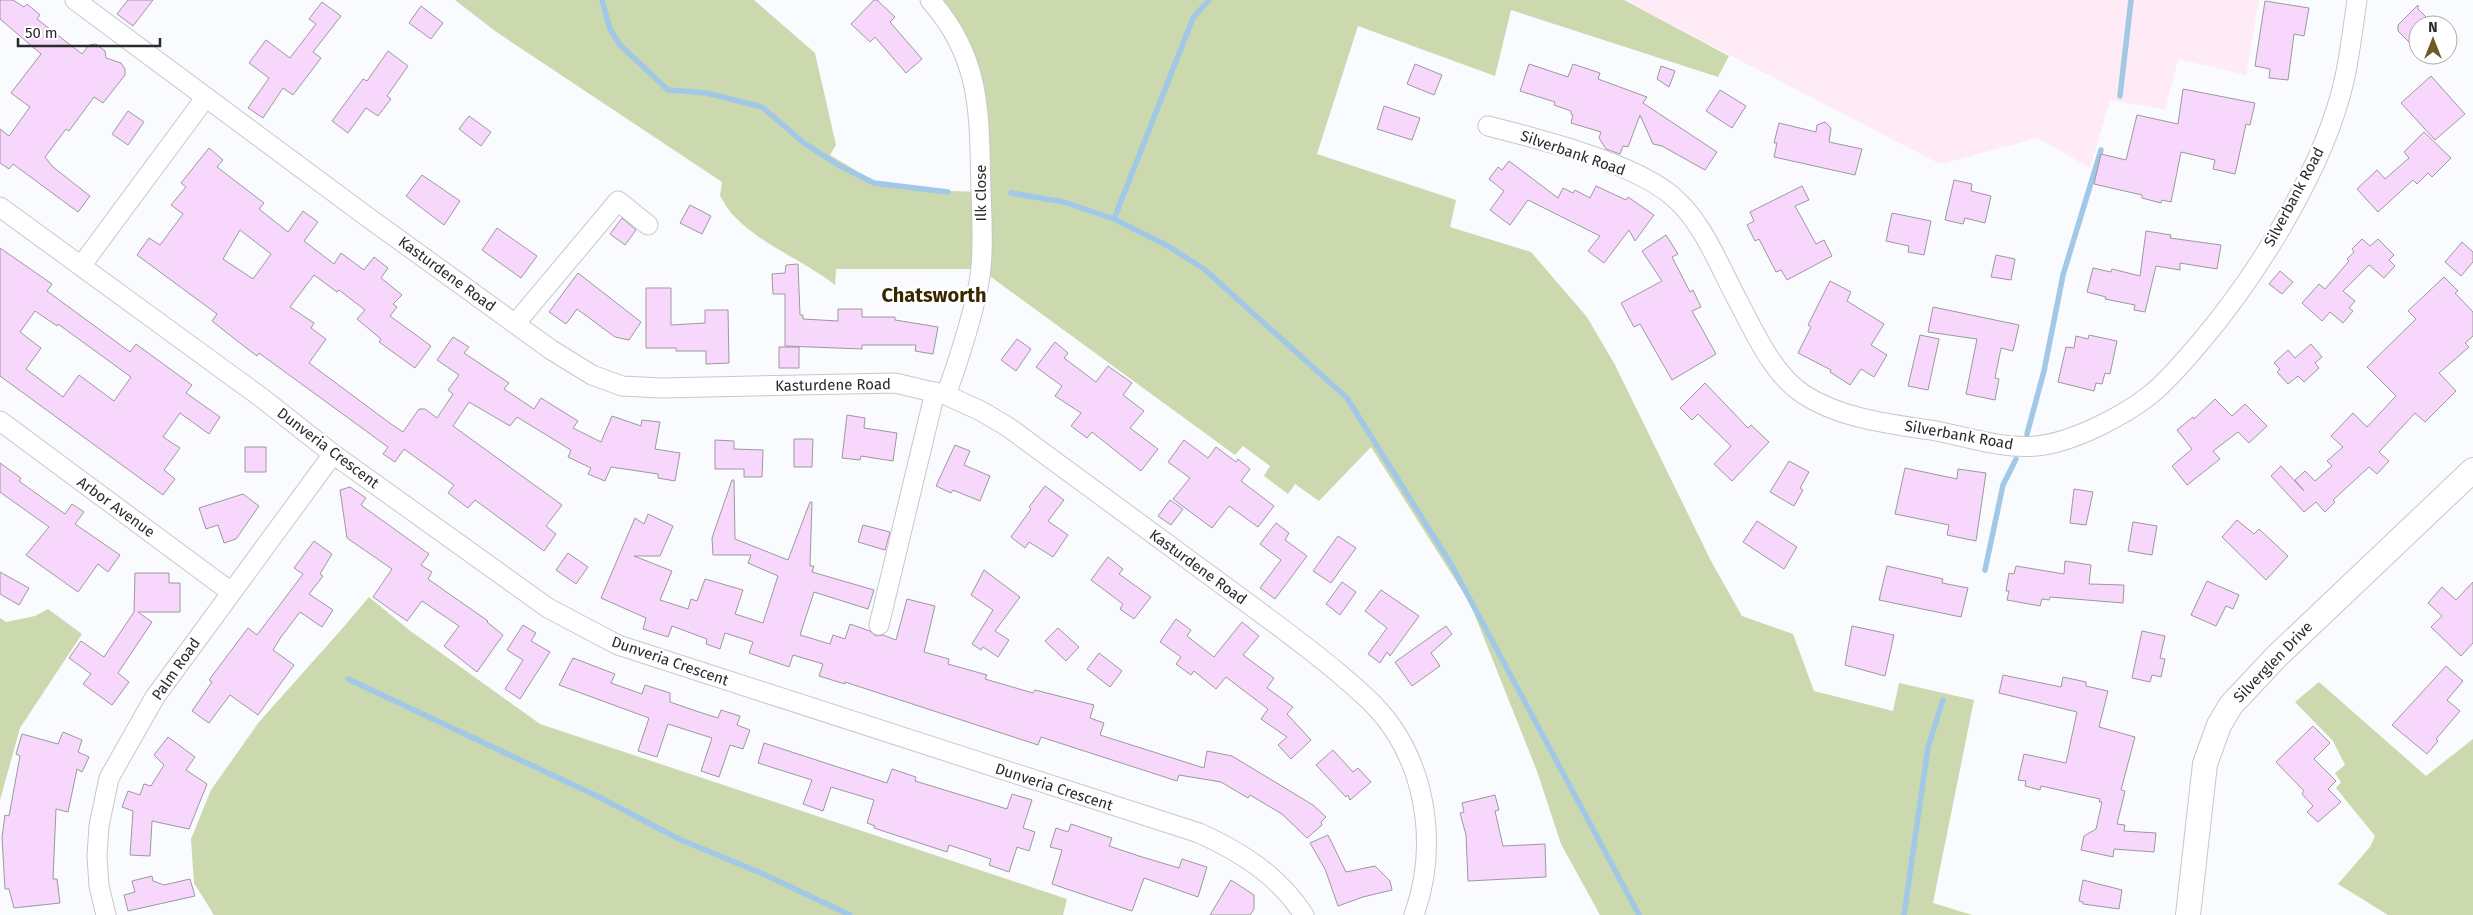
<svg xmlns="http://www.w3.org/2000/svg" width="2473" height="915" font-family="'Fira Sans',sans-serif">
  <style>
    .education { fill: #feebf6 }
    .green { fill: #ccd8ad }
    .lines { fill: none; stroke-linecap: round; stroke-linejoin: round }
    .stream { stroke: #a1c8e6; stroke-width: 5.5 }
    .building { fill: #f7d7fc; stroke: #9d999d; fill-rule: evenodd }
    .minor-casing { stroke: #c5c8cc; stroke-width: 21 }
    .tertiary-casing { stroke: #c5c8cc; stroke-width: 26 }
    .minor { stroke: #fff; stroke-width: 19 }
    .tertiary { stroke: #fff; stroke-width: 24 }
    .labels { text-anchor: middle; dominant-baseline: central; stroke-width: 5; stroke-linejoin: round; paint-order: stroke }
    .street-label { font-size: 15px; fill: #292a2b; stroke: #fff }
    .district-label { font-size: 20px; font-weight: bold; fill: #392700; stroke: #fff }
  </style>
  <rect width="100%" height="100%" fill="#f9fbfe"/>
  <path class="education" d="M1624 0H2259L2246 75 2178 59 2165 110 2110 100 2090 168 2038 138 1940 164Z"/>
  <path class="green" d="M455 0H754L815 53 836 145 830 155 875 182 951 191 982 192 983 128 932 0H1624L1729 56 1718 77 1511 10 1495 76 1358 26 1317 154 1456 200 1450 227 1531 252 1587 317 1615 365 1711 561 1742 616 1793 634 1814 691 1893 711 1899 683 1974 700 1933 903 1972 915H1600L1561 844 1537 771 1470 603 1371 447 1319 501 1295 484 1288 494 1264 476 1270 466 1243 446 1235 455 980 269H836L835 285C803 260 761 245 733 215 728 210 724 202 720 196L722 182 495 31Z
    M369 597 409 630 540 724 1067 899 1063 915H214L194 883 191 839 211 790 259 722 341 630Z
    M48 609 82 634 20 728 0 800V618L6 622 35 616Z
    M2319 682 2426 776 2473 739V915H2388L2338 884 2370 847 2375 836 2336 788 2341 782 2335 773 2345 765 2333 741 2295 702Z"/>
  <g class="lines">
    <path class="stream" d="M602 0 610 29 620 45 668 90 707 93 762 107 804 143 838 165 874 183 948 192
      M2120 96 2131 0
      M1011 193 1064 202 1114 219 1168 246 1204 269 1347 398 1451 564 1639 915
      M1114 219 1193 18 1209 0
      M2027 434 2044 371 2063 275 2101 150
      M1985 570 2003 485 2016 459
      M348 679 599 797 681 840 761 873 850 915
      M1904 915 1928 747 1943 700"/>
  </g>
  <path class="building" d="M0 0H13L24 7 27 4 40 15 37 19 82 54 89 45 96 44 105 51 106 58 121 63 125 69V75L103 103 94 97 69 131 66 129 45 157 53 167 90 196 78 212 13 164 9 169 0 163V129L9 136 30 107 11 93 41 54 0 19Z
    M128 0H153L133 26 117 14Z
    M874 0H877L895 17 890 22 922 59 906 73 875 37 870 42 851 24Z
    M2265 1 2309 8 2304 36 2294 34 2288 80 2269 78 2270 69 2255 66Z
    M322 2 341 16 313 52 321 58 293 95 283 88 263 118 248 108 269 78 249 63 266 40 290 58 316 24 309 19Z
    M2418 5V9L2434 25H2418V51L2398 31V25Z
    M421 6 443 23 431 39 409 23Z
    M388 51 408 66 387 96 391 99 378 116 366 108 348 133 332 121 363 79 367 81Z
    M1415 64 1442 75 1434 95 1407 84Z
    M1529 64 1568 77 1573 64 1600 73 1598 79 1647 97 1643 103 1717 152 1705 170 1662 146 1653 144 1640 115 1628 147 1623 146 1620 154 1606 149 1599 138 1601 132 1571 123 1573 115 1571 114V111L1554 105 1555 102 1520 91Z
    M1661 66 1675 71 1669 87 1657 79Z
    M2431 76 2465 114 2435 140 2401 103Z
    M2183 89 2255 103 2250 125 2246 124 2235 174 2213 169 2215 160 2181 152 2171 202 2162 200 2161 203 2142 198V195L2094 184 2101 154 2126 160 2137 115 2178 124Z
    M1720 90 1746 106 1732 128 1706 111Z
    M1384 106 1420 118 1412 140 1377 129Z
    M128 111 144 122 128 145 112 134Z
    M469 116 491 132 481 146 459 129Z
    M1825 122 1831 128 1829 142 1862 149 1855 175 1774 157 1777 143H1774L1779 123 1816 132 1817 125Z
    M2424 132 2451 158 2432 177 2428 173 2417 184 2413 180 2378 212 2357 189 2377 170 2385 179 2409 158 2404 152Z
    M209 148 223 160 217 167 264 203 259 209 288 232 303 211 318 222 304 241 334 264 341 253 364 270 374 257 388 268 381 278 402 295 393 304 397 307 390 316 431 346 415 368 379 342 381 339 357 319 365 310 339 290 337 292 314 275 290 307 314 323 311 328 326 339 309 363 391 424 403 432 419 409H425L437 418 453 394 448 390 459 375 437 360 453 337 469 347 464 353 509 383 504 389 534 409 541 398 578 421 573 428 601 442 612 416 641 426 642 420 660 422 655 449 680 453 675 481 658 478V474L611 467 605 481 588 474 591 468 568 457 571 450 517 417 510 426 469 402 453 426 562 505 546 526 556 534 544 551 475 500 468 508 448 493 454 485 404 449 395 462 383 454 388 447 259 353 257 356 245 347 212 321 217 314 137 255 149 238 160 245 183 214 171 205 186 187 181 183ZM240 230 271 254 253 279 223 259Z
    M1509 161 1558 198 1563 188 1573 193 1575 190 1590 198 1596 186 1626 200 1628 197 1654 215 1635 241 1629 230 1604 263 1588 251 1600 236 1528 200 1510 225 1490 210 1504 191 1489 179 1498 167 1502 170Z
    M422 175 460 201 444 225 406 196Z
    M1954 180 1972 184 1971 191 1991 196 1985 223 1965 218 1963 224 1945 220Z
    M1802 186 1809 200 1795 206 1816 244 1824 240 1832 256 1787 280 1781 270 1776 272 1759 239 1755 241 1747 225 1754 221 1750 212Z
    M690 205 711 216 702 234 680 223Z
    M1892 213 1931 221 1924 255 1908 252 1909 246 1886 241Z
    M622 218 636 230 625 245 610 234Z
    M497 228 537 256 521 278 482 250Z
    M2146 231 2171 235 2170 238 2221 245 2217 269 2180 263V270L2156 266 2145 312 2134 310 2135 305 2105 299 2106 297 2087 292 2093 268 2111 272 2112 269 2140 276Z
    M1666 235 1678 254 1672 257 1690 292 1693 290 1701 307 1692 311 1716 354 1672 380 1640 324 1634 327 1621 303 1662 281 1642 251Z
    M2362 239 2370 246 2378 239 2394 255 2389 260 2395 266 2384 278 2369 265 2343 291 2355 301 2349 308 2353 311 2343 323 2330 312 2322 321 2302 303 2319 284 2325 289 2349 261 2347 259 2354 252 2352 249Z
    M2462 242 2473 252V262L2461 276 2445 262Z
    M0 248 52 284 47 291 130 352 136 344 192 385 186 393 220 417 209 434 180 413 163 437 180 448 164 470 175 479 163 495 0 376ZM35 311 57 326 58 324 131 377 114 401 79 375 63 397 26 369 41 348 20 332Z
    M1996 255 2015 259 2011 280 1991 277Z
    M798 264 800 315H803V319L838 321V309H862V317H895V320L938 327 933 354 915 351 916 345H862V349L785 346V294H773L772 274 785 273 786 265Z
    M2280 271 2293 282 2282 294 2269 284Z
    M578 273 641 322 629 340 615 337 577 309 566 324 549 312Z
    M2444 277 2458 291 2455 293 2473 312V336L2465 343 2469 347 2439 373 2456 391 2425 422 2415 413 2379 452 2389 461 2377 474 2369 467 2333 500 2335 502 2325 512 2316 502 2304 512 2271 476 2281 466 2304 491 2295 480 2305 471 2315 481 2332 466 2327 461 2343 447 2331 436 2353 413 2367 427 2396 396 2367 367 2416 319 2408 311Z
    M1830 281 1851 292 1847 301 1884 324 1871 345 1887 355 1874 377 1861 369 1850 385 1830 372 1831 370 1798 353 1811 327 1808 325Z
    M646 288H671V325L705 323V310H728L729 363 706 364V351H676V348H646Z
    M1933 307 2019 325 2013 351 2001 348 1995 378 1999 379 1995 400 1966 394 1977 339 1928 332Z
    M1920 335 1939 339 1928 390 1908 386Z
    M2089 335 2117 341 2110 374 2105 373 2102 384 2096 383 2094 391 2058 382 2066 347 2074 348 2076 336 2088 339Z
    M1017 339 1031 349 1016 371 1001 360Z
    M1055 342 1068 353 1064 358 1096 382 1108 366 1132 383 1123 395 1144 411 1130 428 1158 449 1141 471 1092 432 1087 438 1071 426 1081 413 1055 396 1062 386 1036 367Z
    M2311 344 2322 357 2315 363 2319 368 2304 382 2298 376 2288 384 2277 372 2280 369 2274 363 2288 350 2295 358Z
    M779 347H799V368H779Z
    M1705 383 1748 428 1751 425 1769 442 1732 481 1714 464 1731 446 1698 414 1692 420 1680 408Z
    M2215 399 2232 416 2245 404 2267 426 2249 443 2238 432 2213 451 2220 459 2187 485 2172 466 2192 449 2177 430 2193 417 2194 419Z
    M847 415 865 418 864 428 897 433 893 461 861 456 860 460 842 458Z
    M794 439H813L812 467H794Z
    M715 440 734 441V449L763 450 762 477H744V469H715Z
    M1184 440 1208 458 1216 447 1236 462 1238 459 1250 469 1241 481 1274 506 1258 527 1229 506 1212 528 1173 499 1190 478 1168 462Z
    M955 445 970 451 964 465 990 476 980 501 953 490 951 493 936 486Z
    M245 447H266V472H245Z
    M1789 461 1809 472 1800 488 1803 490 1794 506 1770 492Z
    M0 463 21 478 19 481 65 514 72 504 84 512 75 524 120 555 108 572 98 564 78 592 26 555 49 527 0 492Z
    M1905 468 1957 479 1958 469 1986 473 1976 541 1947 535 1949 525 1895 514Z
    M732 480H734L735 539 788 560 810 502H812L810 566H814L812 572 874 590 868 609 814 592 800 635 830 644 833 635 845 639 850 624 870 631 876 636 883 635 896 640 907 599 935 606 924 652 949 659 948 664 987 675 985 679 1033 693 1035 690 1094 705 1090 718 1104 723 1100 735 1204 768 1207 751 1232 756 1313 805 1326 817 1321 822 1322 825 1307 838 1282 814 1250 795 1248 798 1221 782 1179 775 1177 781 1041 737 1038 745 845 682V684L819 676 823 664 793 655 789 667 749 653 753 642 725 633 720 649 706 644 707 639 672 626 668 637 643 629 646 618 601 598 635 518 644 524 648 514 673 526 660 556H634L672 571 660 600 688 609 691 599 697 601 705 579 743 590 735 614 763 623 778 576 748 563 751 555H713L712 538Z
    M1045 486 1064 500 1048 521 1068 535 1053 557 1029 542 1025 548 1011 537 1031 509 1029 507Z
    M350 487 366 498 361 505 429 554 421 565 432 572 428 579 488 621 487 622 503 635 477 672 444 646 459 626 422 601 407 621 373 597 392 569 347 538 340 490Z
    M2074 489 2093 492 2086 525 2070 523Z
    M243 494 259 506 236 539 224 543 218 525 206 529 199 508Z
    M1170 500 1183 509 1171 525 1158 516Z
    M2237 520 2254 534 2259 529 2288 556 2266 580 2222 537Z
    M1757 521 1797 547 1784 569 1743 542Z
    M2133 522 2157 526 2152 555 2128 551Z
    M1276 523 1289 533 1285 540 1307 556 1275 599 1260 588 1281 560 1260 544Z
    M863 525 890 532 885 550 858 542Z
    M1338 536 1356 548 1331 583 1313 571Z
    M314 541 332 554 320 574 323 576 309 594 333 610 322 627 300 612 281 637 273 650 294 665 258 715 230 695 209 723 192 711 212 682 209 680 248 628 257 635 276 610 303 574 294 568Z
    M568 553 588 567 576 584 556 570Z
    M1108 557 1123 569 1119 574 1151 597 1134 619 1120 609 1123 604 1091 580Z
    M2065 561 2091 565 2089 584 2124 585 2123 603 2050 597 2049 600 2042 599 2040 606 2007 600 2009 591H2006L2009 573 2014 574 2016 566 2064 574Z
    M1887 566 1943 579 1942 583 1968 588 1961 617 1879 600Z
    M984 570 1020 597 995 631 1009 640 998 657 983 647 981 650 972 644 993 610 971 595Z
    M0 572 29 588 19 605 0 594Z
    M135 573H169V583H180V612H138L152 622 118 673 129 682 112 705 83 684 91 674 69 658 81 641 104 657 134 612Z
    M2207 581 2239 595 2233 609 2226 606 2216 626 2191 615Z
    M1342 582 1356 592 1340 615 1326 604Z
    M2473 582V643L2461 656 2431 627 2442 616 2428 603 2442 587 2456 600Z
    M1381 590 1419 616 1390 656 1387 652 1380 663 1368 654 1387 628 1365 611Z
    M1176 619 1191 630 1187 636 1214 657 1242 622 1259 636 1243 655 1274 678 1267 688 1293 707 1287 714 1311 740 1291 759 1278 745 1287 737 1261 719 1268 709 1226 677 1216 689 1194 671 1191 675 1176 664 1181 657 1160 642Z
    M523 625 536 633 531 641 550 652 520 699 505 689 523 660 507 650Z
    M1446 626 1452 634 1431 653 1440 666 1412 686 1395 662Z
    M1852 626 1894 635 1885 676 1845 665Z
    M1058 628 1079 647 1066 661 1045 641Z
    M2142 631 2165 636 2160 658 2165 659 2161 677 2152 675 2150 682 2132 678Z
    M1099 653 1122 671 1110 687 1087 669Z
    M573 658 615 674 611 683 642 694 645 685 670 693V702L696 711 718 718 721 710 740 716 737 725 750 730 743 749 730 745 719 777 701 771 712 738 668 724 657 757 638 751 649 718 559 685Z
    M2446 666 2463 681 2447 700 2460 711 2436 739 2438 741 2427 754 2392 725Z
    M2003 675 2061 687 2063 677 2086 682V686L2108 691 2099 727 2135 737 2121 790 2125 791 2117 824 2125 825 2124 831 2156 833 2154 852 2114 849 2113 857 2081 850 2084 836 2096 829 2102 802H2099L2100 799 2041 786 2040 790 2025 786 2026 781 2018 780 2024 754 2066 763 2077 712 1999 693Z
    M2313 726 2330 743 2314 759 2336 781 2328 789 2341 802 2318 822 2307 812 2313 806 2302 794 2304 791 2276 762Z
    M63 732 82 740 78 752 89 757 82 772 77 769 68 812 56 809 53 879H57L60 903 14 908 9 889H5L2 837 5 815 9 816 20 756 16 754 22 734 58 744Z
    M168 737 195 757 186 770 207 784 189 829 152 821 150 856 130 855 133 811 122 807 128 791 140 795 144 784 151 786 164 765 154 755Z
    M764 743 887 783 892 769 916 777 915 781 1007 809 1012 794 1032 800 1023 828 1035 832 1029 851 1017 847 1009 872 989 865 991 859 949 845 947 852 874 828 875 826 867 823 874 800 831 787 823 811 803 804 812 780 758 763Z
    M1333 750 1353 772 1358 768 1371 782 1350 800 1348 795 1346 797 1316 765Z
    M1495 795 1499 810 1495 811 1503 846 1545 844 1546 877 1468 881 1466 835 1460 813 1464 812 1462 803Z
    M1071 824 1112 838 1109 846 1139 856 1179 868 1182 859 1207 867 1198 897 1144 878 1132 911 1052 884 1062 850 1050 847 1056 828 1068 832Z
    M1328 835 1346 872 1375 866 1390 881 1392 890 1363 897 1338 906 1325 869 1310 843Z
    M152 876 153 881 164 885 190 879 195 896 128 911 124 895 135 892 132 881Z
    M1231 880 1254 895V909L1250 915H1210Z
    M2083 880 2122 890 2119 909 2083 904V902L2079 901Z"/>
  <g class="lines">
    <defs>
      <path id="minor" d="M75 0 362 213 550 349 592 375 622 386 662 388 895 383 946 395 981 411 1008 427C1081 481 1154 535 1227 588 1264 615 1301 642 1336 671 1356 688 1377 705 1392 727 1429 781 1436 854 1414 915
        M930 0C983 60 979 116 981 192 982 218 984 257 979 282 972 320 959 359 946 395
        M1488 126C1539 139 1631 162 1671 195 1703 221 1719 266 1738 301 1755 333 1772 373 1803 394 1841 419 1891 424 1936 431 1968 437 2002 449 2036 446 2071 443 2122 417 2150 395 2168 381 2183 362 2198 345 2256 277 2324 169 2344 81 2350 55 2353 27 2357 0
        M0 207 262 398 333 454 548 608 618 645 1199 833C1241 852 1278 875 1304 915
        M81 266 206 97
        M515 324 618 201 648 225
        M0 421 231 592
        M879 625 935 392
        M106 915 99 886 97 856 99 826 109 778 155 697 333 454"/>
      <path id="tertiary" d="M2188 915 2205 764 2219 725 2231 705 2277 656 2473 470"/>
    </defs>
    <use href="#minor" class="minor-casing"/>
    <use href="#tertiary" class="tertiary-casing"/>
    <use href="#minor" class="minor"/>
    <use href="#tertiary" class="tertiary"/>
  </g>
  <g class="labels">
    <g class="street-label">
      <text transform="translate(1573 153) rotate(19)">Silverbank Road</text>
      <text transform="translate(981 193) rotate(-90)">Ilk Close</text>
      <text transform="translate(2294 197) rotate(-62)">Silverbank Road</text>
      <text transform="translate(447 274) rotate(36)">Kasturdene Road</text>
      <text transform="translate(833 385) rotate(-1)">Kasturdene Road</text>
      <text transform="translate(1959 435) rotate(10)">Silverbank Road</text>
      <text transform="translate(328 448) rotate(37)">Dunveria Crescent</text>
      <text transform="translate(116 507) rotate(36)">Arbor Avenue</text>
      <text transform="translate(1198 567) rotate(36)">Kasturdene Road</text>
      <text transform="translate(670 661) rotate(19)">Dunveria Crescent</text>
      <text transform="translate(2273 662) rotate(-46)">Silverglen Drive</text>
      <text transform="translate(176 669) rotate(-55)">Palm Road</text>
      <text transform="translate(1054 787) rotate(18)">Dunveria Crescent</text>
    </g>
    <g class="district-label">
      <text x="934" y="295">Chatsworth</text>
    </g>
  </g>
  <g transform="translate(2433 40)"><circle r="24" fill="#ffffff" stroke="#a9aaaa"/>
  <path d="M0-4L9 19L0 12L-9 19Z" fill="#71592a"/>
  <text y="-8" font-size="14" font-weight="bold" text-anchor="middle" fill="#292a2b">N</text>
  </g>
  <path d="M18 38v8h142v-8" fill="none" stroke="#292a2b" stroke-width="2.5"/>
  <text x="25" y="38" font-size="15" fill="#292a2b" stroke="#ffffff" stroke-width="4" paint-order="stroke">50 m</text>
</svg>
